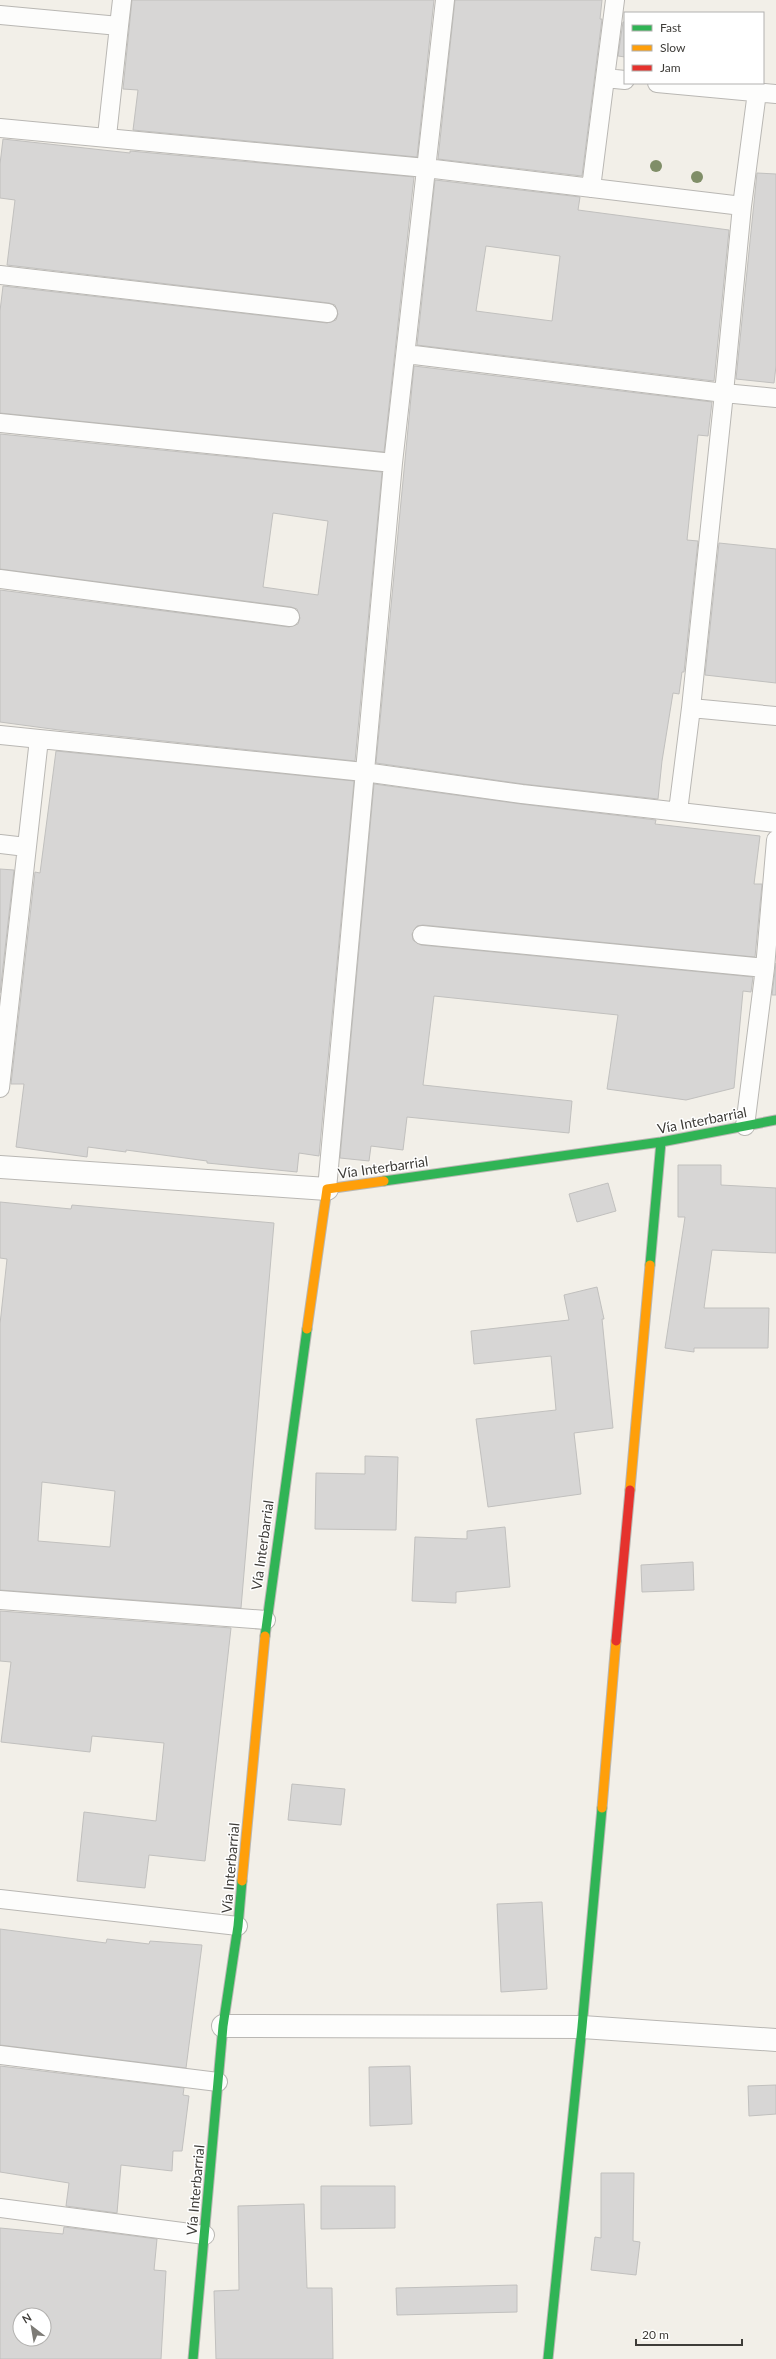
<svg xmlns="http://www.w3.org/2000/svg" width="776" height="2359" font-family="Lato,sans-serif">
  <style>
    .building { fill: #d7d6d5; stroke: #c1c0be; fill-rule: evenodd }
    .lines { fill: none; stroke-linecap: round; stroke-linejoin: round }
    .lane-casing { stroke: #b9b7b3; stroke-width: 20 }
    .street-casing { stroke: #b9b7b3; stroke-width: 24 }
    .fast-casing { stroke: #b9b7b3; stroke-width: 11 }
    .slow-casing { stroke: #b9b7b3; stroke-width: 11 }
    .jam-casing { stroke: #b9b7b3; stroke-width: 11 }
    .lane { stroke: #fdfdfc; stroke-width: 18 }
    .street { stroke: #fdfdfc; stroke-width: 22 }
    .fast { stroke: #30b455; stroke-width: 9 }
    .slow { stroke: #ff9f0a; stroke-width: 9 }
    .jam { stroke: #e5322d; stroke-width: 9 }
    .tree { fill: #808e68 }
    .labels { text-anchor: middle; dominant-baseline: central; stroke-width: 3; stroke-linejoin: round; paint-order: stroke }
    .street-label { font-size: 14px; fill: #3e3c38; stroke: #fff }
  </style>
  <rect width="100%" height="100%" fill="#f2efe8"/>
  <path class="building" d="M132 0H434L417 157 133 130 138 90 123 89Z
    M455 0H602L600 19H602L582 176 438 159Z
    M623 22H625V57L618 56Z
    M3 139 130 153V151L414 177 384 452 0 413V311L3 286 327 323 336 320 338 314 335 305 329 303 7 265 15 200 0 198V164Z
    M757 173 776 174V366L774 383 736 379Z
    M435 180 580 197 578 210 729 230 714 381 417 345ZM486 246 560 256 552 321 476 311Z
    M414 366 712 402 708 436 698 435 687 540 698 541 684 672H682L679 694 673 693 662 761 658 799 523 784 376 763Z
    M0 434 382 472 355 761 59 730 0 722V590L289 627 298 624 300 618 297 609 291 607 0 569ZM273 513 328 521 318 595 263 587Z
    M719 543 776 549V683L705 675Z
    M56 751 354 781 319 1156 299 1153 297 1172 207 1163V1161L126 1150V1152L88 1147 87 1157 16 1147 24 1084H11L35 872 40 873Z
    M374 784 521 804 656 820 655 824 760 836 754 884H762L755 957 423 925 417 926 412 934 413 940 421 945 753 977 751 992 743 991 734 1088 686 1100 607 1089 618 1015 434 996 423 1085 572 1101 569 1133 407 1117 403 1150 371 1146 369 1161 340 1158Z
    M0 869 14 870 0 993Z
    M776 963V995H772Z
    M678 1165H721V1185L776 1188V1253L712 1250 704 1308H769L768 1348H694V1352L665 1348 685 1217H678Z
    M608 1183 616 1211 577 1222 569 1194Z
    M0 1202 71 1209 72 1205 274 1223 241 1608 0 1590V1324L7 1259 0 1258ZM42 1482 115 1491 110 1547 38 1541Z
    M597 1287 604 1319H602L613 1428 574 1433 581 1494 488 1507 476 1419 556 1410 551 1356 474 1364 471 1331 569 1320 564 1295Z
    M365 1456 398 1457 396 1530 315 1529 316 1473 365 1474Z
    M505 1527 510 1587 456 1592V1603L412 1601 415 1537 467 1539V1531Z
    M693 1562 694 1590 642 1592 641 1565Z
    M0 1611 231 1628 205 1861 149 1855 145 1888 77 1881 84 1812 156 1821 164 1743 92 1736 90 1752 1 1742 11 1662 0 1661Z
    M292 1784 345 1789 341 1825 288 1820Z
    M542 1902 547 1989 501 1992 497 1904Z
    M0 1929 106 1943 107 1939 149 1944 150 1941 202 1945 186 2068 0 2045Z
    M0 2066 184 2088 183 2095 189 2096 182 2151H173L172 2171 121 2165 117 2213 66 2206 69 2183 0 2172Z
    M410 2066 412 2124 370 2126 369 2067Z
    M776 2085V2114L749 2116 748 2086Z
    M601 2173H634L633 2241 640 2242 636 2275 591 2270 595 2237 601 2238Z
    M321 2186H395V2228L321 2229Z
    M304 2204 307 2288H332L333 2359H216L214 2291 239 2290 238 2206Z
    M64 2227 157 2239 154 2270 166 2271 161 2359H0V2228L63 2234ZM20 2315H44V2339H20Z
    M517 2285V2312L397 2315 396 2288Z"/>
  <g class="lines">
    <defs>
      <path id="lane" d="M0 15 119 26 107 136
        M119 26 122 0
        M605 78 615 0
        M657 83 776 94
        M0 128 426 168 742 206 757 92
        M591 188 605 78 625 80
        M742 206 724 393 776 398
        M0 275 328 313
        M406 354 724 393 691 708
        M0 423 393 463
        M0 579 290 617
        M0 735 364 772 522 794 776 823
        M678 811 691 708 776 716
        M0 844 26 847
        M422 935 765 968
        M0 1088 39 739
        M745 1126 765 968 776 840
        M327 1189 393 463 445 0
        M0 1600 266 1620
        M0 1899 238 1926
        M0 2055 218 2082
        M0 2208 205 2235"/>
      <path id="street" d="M0 1167 327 1189
        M223 2026 582 2027 776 2040"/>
      <path id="fast" d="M384 1181 661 1142 776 1120
        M650 1265 661 1142
        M265 1636 307 1329
        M193 2359 223 2026 238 1926 242 1881
        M548 2359 582 2027 602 1808"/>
      <path id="slow" d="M307 1329 327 1189 384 1181
        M630 1490 650 1265
        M602 1808 616 1641
        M242 1881 265 1636"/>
      <path id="jam" d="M616 1641 630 1490"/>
    </defs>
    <use href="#lane" class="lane-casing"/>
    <use href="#street" class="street-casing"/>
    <use href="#fast" class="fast-casing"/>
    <use href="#slow" class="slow-casing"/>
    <use href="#jam" class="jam-casing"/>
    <use href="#lane" class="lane"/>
    <use href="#street" class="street"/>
    <use href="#fast" class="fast"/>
    <use href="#slow" class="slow"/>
    <use href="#jam" class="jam"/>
  </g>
  <g class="tree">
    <circle cx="656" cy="166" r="6"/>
    <circle cx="697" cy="177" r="6"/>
  </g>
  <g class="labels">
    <g class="street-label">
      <text transform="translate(702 1120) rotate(-11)">Vía Interbarrial</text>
      <text transform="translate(383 1167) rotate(-8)">Vía Interbarrial</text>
      <text transform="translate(262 1545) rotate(-82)">Vía Interbarrial</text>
      <text transform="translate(230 1868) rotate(-85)">Vía Interbarrial</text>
      <text transform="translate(195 2190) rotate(-85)">Vía Interbarrial</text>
    </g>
  </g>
  <rect x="624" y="12" width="140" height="72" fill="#ffffff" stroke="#b2b1af"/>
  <rect x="632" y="25" width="20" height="6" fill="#30b455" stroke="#b2b1af"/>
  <text x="660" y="32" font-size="12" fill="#3e3c38">Fast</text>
  <rect x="632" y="45" width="20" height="6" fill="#ff9f0a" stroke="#b2b1af"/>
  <text x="660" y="52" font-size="12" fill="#3e3c38">Slow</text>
  <rect x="632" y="65" width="20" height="6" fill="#e5322d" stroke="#b2b1af"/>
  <text x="660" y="72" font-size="12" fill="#3e3c38">Jam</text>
  <g transform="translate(32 2327) rotate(329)"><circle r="19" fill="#ffffff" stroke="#b2b1af"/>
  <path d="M0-3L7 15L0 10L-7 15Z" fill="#7d7b76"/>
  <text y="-6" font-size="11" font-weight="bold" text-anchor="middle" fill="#3e3c38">N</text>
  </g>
  <path d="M636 2339v6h106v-6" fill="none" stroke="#3e3c38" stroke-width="2"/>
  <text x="642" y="2339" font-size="12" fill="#3e3c38" stroke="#ffffff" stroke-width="3" paint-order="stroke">20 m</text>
</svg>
